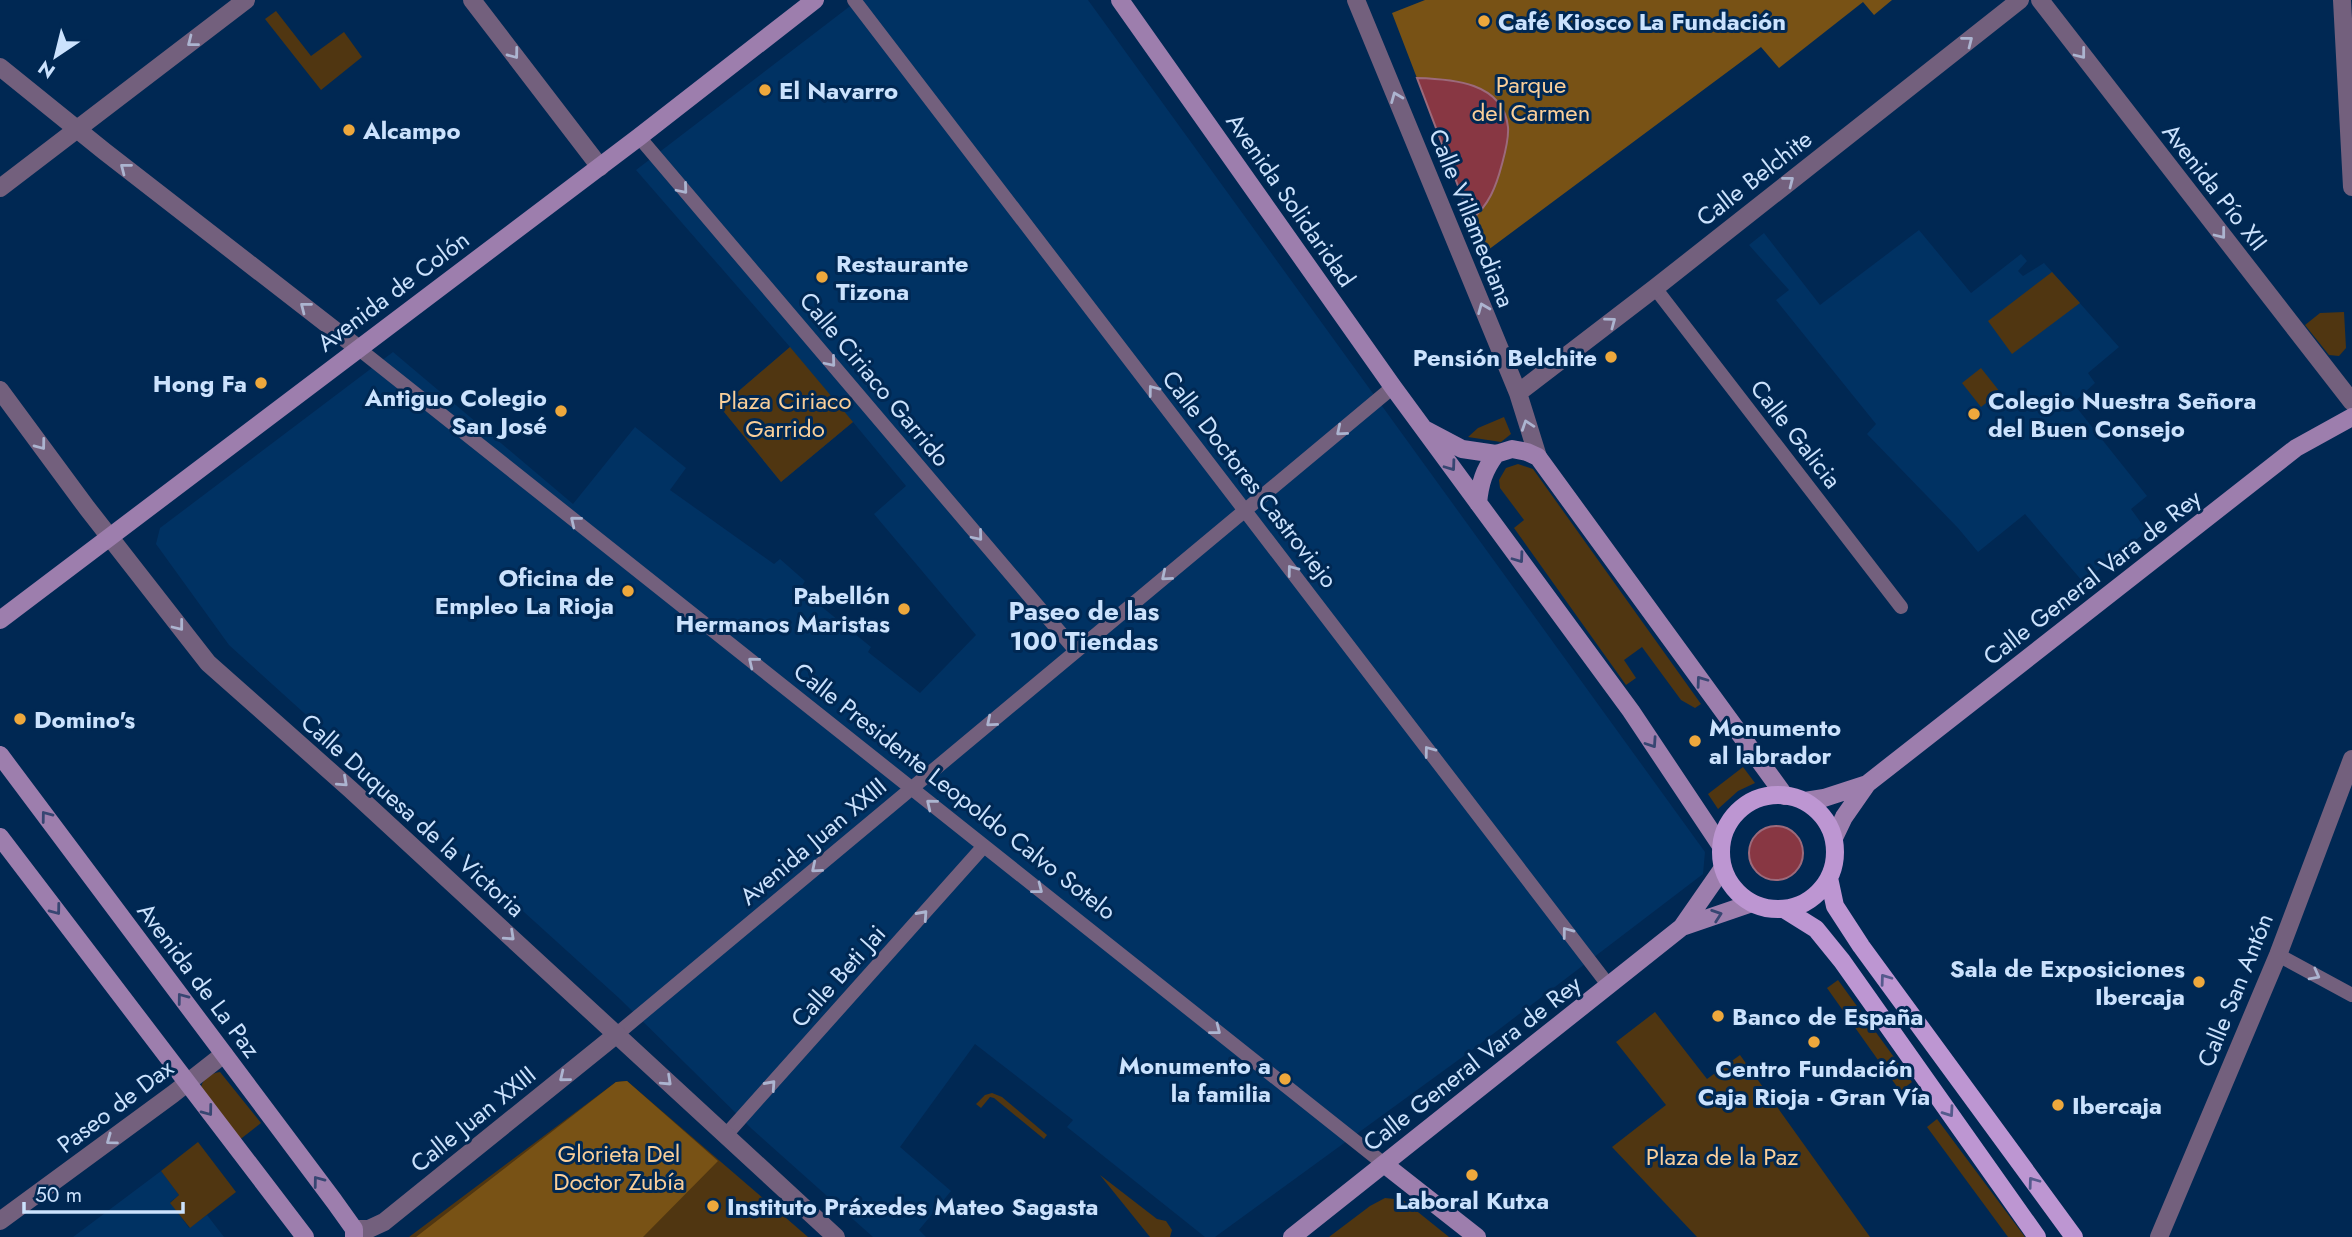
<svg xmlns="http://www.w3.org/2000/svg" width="2352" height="1237" font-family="Jost,sans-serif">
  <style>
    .built { fill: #003263 }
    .green { fill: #503611 }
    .forest { fill: #785215 }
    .water { fill: #883743; stroke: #9c6a7b; stroke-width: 2 }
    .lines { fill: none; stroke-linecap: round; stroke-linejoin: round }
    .pedestrian { stroke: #73607d; stroke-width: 14 }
    .minor { stroke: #73607d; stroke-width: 18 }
    .secondary { stroke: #9d7ead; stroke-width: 18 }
    .primary { stroke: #bd96d2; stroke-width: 18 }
    .oneway { stroke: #acb4d0 }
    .oneway2 { stroke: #374672 }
    .oneway3 { stroke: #555a8c }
    .poi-dot { fill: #eea83c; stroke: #002853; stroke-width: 2.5 }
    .labels { text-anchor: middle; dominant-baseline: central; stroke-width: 6; stroke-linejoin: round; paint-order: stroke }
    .poi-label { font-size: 24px; font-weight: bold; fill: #cbe2fd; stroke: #002853; text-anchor: start }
    .park-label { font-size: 24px; fill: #facf99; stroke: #002853 }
    .street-label { font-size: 24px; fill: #cbe2fd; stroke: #002853 }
    .neighbourhood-label { font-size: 26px; font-weight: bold; fill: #cbe2fd; stroke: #002853 }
  </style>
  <rect width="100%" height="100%" fill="#002853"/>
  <path class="built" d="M858 0H1088L1705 852 1703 874 1472 1050 1215 1237H1205L1067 1127 1073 1120 975 1044 900 1147 951 1191 919 1230 926 1237H873L752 1129 620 999 229 645 156 544 160 528 393 352 573 504 635 427 686 468 670 490 774 564 780 559 805 581 800 589 871 647 868 652 920 693 976 635 874 514 906 486 853 422 781 482 720 407 790 347 636 170Z
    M1919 230 1971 293 2021 254 2027 261 2018 271 2023 276 2044 263 2119 347 2088 373 2095 383 2073 403 2147 496 2131 509 2147 531 2083 582 2025 514 1978 552 1958 528 1867 434 1876 424 1776 300 1789 290 1749 245 1764 233 1820 305Z
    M161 1171 179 1195 170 1202 189 1228 207 1215 224 1237H73Z"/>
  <path class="green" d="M276 11 311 56 344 32 362 57 321 90 265 19Z
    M2052 272 2080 303 2012 354 1988 321Z
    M2344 312 2346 348 2339 356 2329 355 2305 325 2320 313Z
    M790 347 853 422 781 482 720 407Z
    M1981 368 2000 392 1981 407 1962 383Z
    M1504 417 1511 434 1501 442 1468 437 1478 428Z
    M1518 464 1533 469 1701 704 1695 708 1681 700 1642 647 1624 660 1636 678 1626 685 1514 528 1524 520 1500 488 1499 480 1506 468Z
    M1743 767 1755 783 1738 791 1718 809 1708 794Z
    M1838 980 1912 1082 1900 1091 1827 988Z
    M1655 1012 1707 1079 1740 1055 1870 1237H1697L1612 1147 1666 1105 1616 1042Z
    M220 1072 261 1123 238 1141 201 1087C203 1078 212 1073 220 1072Z
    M627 1081 808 1237H409L616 1082Z
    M992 1093 1002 1097 1047 1135 1044 1139 994 1098 990 1097 981 1108 976 1104 985 1095Z
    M1937 1119 2025 1237H2008L1927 1127Z
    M198 1142 236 1192 190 1228 170 1203 179 1195 161 1171Z
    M1100 1175 1157 1219 1166 1221 1172 1230 1170 1237H1150Z
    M1385 1198 1403 1200 1449 1237H1329L1370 1206Z"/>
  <path class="forest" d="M1425 0H1892L1874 15 1863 2 1779 68 1761 47 1484 253 1392 13Z
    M627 1081 718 1161 643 1237H416L616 1082Z"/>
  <path class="water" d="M1417 78C1452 79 1503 82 1508 127 1509 139 1505 153 1502 164 1496 187 1489 205 1471 220Z
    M1749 853a27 27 0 1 1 54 0a27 27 0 1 1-54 0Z"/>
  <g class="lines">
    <path class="pedestrian" d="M854 0 1609 986
      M639 137 1076 651
      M1655 288 1901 607
      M359 349 1384 1164
      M2278 955 2352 995
      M617 1034 1393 387
      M725 1136 984 846"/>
    <path class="minor" d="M472 0 600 167
      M1356 0 1518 393 1538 457
      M2040 0 2352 402
      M2342 0 2352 187
      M0 67 104 151 359 349
      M0 188 246 0
      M0 390 87 508 208 663 350 789 836 1237
      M1518 393 1655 288 2020 0
      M0 1221 173 1094 224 1054
      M354 1229H369L384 1222 617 1034
      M2159 1237 2278 955 2352 759"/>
    <path class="secondary" d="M1120 0 1393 387 1631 711 1721 846
      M1426 430 1462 449 1496 454 1512 449 1527 452 1538 457 1785 796
      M1478 503C1480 483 1484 470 1496 454
      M0 620 639 137 815 0
      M0 755 334 1201 354 1229V1237
      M1805 801 1824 798 1867 784
      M0 837 305 1237
      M1834 838 1844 817 1867 784 2296 448 2352 417
      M1682 927 1752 903
      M1384 1164 1477 1237
      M1292 1237 1682 927 1723 868"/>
    <path class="primary" d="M1721 852a57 57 0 1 1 114 0a57 57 0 1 1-114 0Z
      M1829 878 1835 906 1861 946 2074 1237
      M1784 909 1816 929 1842 961 2037 1237"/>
  </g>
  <defs><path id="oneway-chevron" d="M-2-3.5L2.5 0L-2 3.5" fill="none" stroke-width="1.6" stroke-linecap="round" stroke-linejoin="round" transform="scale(1.75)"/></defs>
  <g class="oneway">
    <use href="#oneway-chevron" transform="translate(1968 41) rotate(-38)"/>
    <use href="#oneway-chevron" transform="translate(192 42) rotate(142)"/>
    <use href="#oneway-chevron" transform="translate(514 54) rotate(53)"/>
    <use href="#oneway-chevron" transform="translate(2081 54) rotate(52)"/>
    <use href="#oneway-chevron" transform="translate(1396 97) rotate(-112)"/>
    <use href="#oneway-chevron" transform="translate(125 168) rotate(-142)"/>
    <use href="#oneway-chevron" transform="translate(1789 181) rotate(-38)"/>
    <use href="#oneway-chevron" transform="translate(683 189) rotate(50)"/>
    <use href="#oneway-chevron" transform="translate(2221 234) rotate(52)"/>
    <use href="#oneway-chevron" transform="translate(305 307) rotate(-142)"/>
    <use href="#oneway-chevron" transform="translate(1483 308) rotate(-112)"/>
    <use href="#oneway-chevron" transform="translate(1611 322) rotate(-37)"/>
    <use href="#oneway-chevron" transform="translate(831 362) rotate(50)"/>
    <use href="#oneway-chevron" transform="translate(1153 390) rotate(-127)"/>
    <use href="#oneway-chevron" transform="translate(1527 425) rotate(-109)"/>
    <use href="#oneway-chevron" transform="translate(1341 431) rotate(140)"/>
    <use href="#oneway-chevron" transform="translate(41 445) rotate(53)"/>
    <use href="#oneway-chevron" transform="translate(575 521) rotate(-141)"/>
    <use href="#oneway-chevron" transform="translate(978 536) rotate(50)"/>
    <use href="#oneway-chevron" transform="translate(1292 570) rotate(-127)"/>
    <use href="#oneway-chevron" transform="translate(1166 576) rotate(140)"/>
    <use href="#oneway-chevron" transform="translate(179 626) rotate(52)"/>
    <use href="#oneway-chevron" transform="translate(753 662) rotate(-141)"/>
    <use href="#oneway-chevron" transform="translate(991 722) rotate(140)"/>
    <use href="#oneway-chevron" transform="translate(1429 751) rotate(-127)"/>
    <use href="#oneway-chevron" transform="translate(343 782) rotate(42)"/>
    <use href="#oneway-chevron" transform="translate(931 804) rotate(-141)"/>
    <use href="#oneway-chevron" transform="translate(816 868) rotate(140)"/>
    <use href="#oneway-chevron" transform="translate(1038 889) rotate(38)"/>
    <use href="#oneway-chevron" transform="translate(923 915) rotate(-48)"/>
    <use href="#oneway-chevron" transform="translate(1567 932) rotate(-127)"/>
    <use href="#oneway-chevron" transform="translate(510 936) rotate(43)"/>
    <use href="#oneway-chevron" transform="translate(2315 975) rotate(28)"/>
    <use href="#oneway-chevron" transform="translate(1216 1030) rotate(38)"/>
    <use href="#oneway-chevron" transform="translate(564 1077) rotate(141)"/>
    <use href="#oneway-chevron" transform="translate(667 1081) rotate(43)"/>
    <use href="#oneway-chevron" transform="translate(771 1085) rotate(-48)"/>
    <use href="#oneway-chevron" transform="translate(111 1140) rotate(144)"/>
  </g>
  <g class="oneway2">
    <use href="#oneway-chevron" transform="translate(1451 466) rotate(54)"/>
    <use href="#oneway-chevron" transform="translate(1519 558) rotate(54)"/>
    <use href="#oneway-chevron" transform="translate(1701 681) rotate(-126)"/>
    <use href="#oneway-chevron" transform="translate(1652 743) rotate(56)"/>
    <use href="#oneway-chevron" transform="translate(46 816) rotate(-127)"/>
    <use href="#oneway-chevron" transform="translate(56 910) rotate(53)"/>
    <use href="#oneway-chevron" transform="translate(1717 915) rotate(-19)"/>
    <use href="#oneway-chevron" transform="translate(182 998) rotate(-127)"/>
    <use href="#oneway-chevron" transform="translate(208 1111) rotate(53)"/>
    <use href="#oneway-chevron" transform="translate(318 1181) rotate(-127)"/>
  </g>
  <g class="oneway3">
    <use href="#oneway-chevron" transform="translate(1885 979) rotate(-126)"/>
    <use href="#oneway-chevron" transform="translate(1949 1112) rotate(55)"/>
    <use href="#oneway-chevron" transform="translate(2033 1182) rotate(-126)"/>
  </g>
  <g class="poi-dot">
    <circle cx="1484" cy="21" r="7"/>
    <circle cx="765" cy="90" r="7"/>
    <circle cx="349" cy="130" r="7"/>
    <circle cx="822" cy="277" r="7"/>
    <circle cx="1611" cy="357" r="7"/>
    <circle cx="261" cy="383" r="7"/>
    <circle cx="561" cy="411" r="7"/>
    <circle cx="1974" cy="414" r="7"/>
    <circle cx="628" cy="591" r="7"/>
    <circle cx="904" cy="609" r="7"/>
    <circle cx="20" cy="719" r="7"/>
    <circle cx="1695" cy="741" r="7"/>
    <circle cx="2199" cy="982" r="7"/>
    <circle cx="1718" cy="1016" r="7"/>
    <circle cx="1814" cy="1042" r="7"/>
    <circle cx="1285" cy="1079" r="7"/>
    <circle cx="2058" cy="1105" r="7"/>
    <circle cx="1472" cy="1175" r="7"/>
    <circle cx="713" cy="1206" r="7"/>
  </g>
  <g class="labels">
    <g class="poi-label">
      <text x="1498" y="21">Café Kiosco La Fundación</text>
      <text x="779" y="90">El Navarro</text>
      <text x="363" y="130">Alcampo</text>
      <text x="836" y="263">Restaurante<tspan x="836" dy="28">Tizona</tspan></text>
      <text x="1597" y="357" text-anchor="end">Pensión Belchite</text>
      <text x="247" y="383" text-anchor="end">Hong Fa</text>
      <text x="547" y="397" text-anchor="end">Antiguo Colegio<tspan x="547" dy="28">San José</tspan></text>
      <text x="1988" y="400">Colegio Nuestra Señora<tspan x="1988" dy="28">del Buen Consejo</tspan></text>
      <text x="614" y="577" text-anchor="end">Oficina de<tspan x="614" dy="28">Empleo La Rioja</tspan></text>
      <text x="890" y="595" text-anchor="end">Pabellón<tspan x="890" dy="28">Hermanos Maristas</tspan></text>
      <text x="34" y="719">Domino's</text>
      <text x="1709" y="727">Monumento<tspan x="1709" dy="28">al labrador</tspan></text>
      <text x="2185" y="968" text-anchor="end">Sala de Exposiciones<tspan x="2185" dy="28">Ibercaja</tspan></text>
      <text x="1732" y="1016">Banco de España</text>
      <text x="1271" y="1065" text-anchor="end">Monumento a<tspan x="1271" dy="28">la familia</tspan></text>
      <text x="1814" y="1068" text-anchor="middle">Centro Fundación<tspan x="1814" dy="28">Caja Rioja - Gran Vía</tspan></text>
      <text x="2072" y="1105">Ibercaja</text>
      <text x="1472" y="1200" text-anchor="middle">Laboral Kutxa</text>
      <text x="727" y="1206">Instituto Práxedes Mateo Sagasta</text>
    </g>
    <g class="park-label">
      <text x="1531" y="84">Parque<tspan x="1531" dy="28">del Carmen</tspan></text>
      <text x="785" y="400">Plaza Ciriaco<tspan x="785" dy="28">Garrido</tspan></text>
      <text x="619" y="1153">Glorieta Del<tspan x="619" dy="28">Doctor Zubía</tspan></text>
      <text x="1722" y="1156">Plaza de la Paz</text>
    </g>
    <g class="street-label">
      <text transform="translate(1754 178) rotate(-38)">Calle Belchite</text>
      <text transform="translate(2215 187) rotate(52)">Avenida Pío XII</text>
      <text transform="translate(1291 200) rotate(55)">Avenida Solidaridad</text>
      <text transform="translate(1472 218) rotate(68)">Calle Villamediana</text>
      <text transform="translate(393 291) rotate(-37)">Avenida de Colón</text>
      <text transform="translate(875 379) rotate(50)">Calle Ciriaco Garrido</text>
      <text transform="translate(1796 434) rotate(52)">Calle Galicia</text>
      <text transform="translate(1250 479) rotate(52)">Calle Doctores Castroviejo</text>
      <text transform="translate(2092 577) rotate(-38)">Calle General Vara de Rey</text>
      <text transform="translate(955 791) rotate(38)">Calle Presidente Leopoldo Calvo Sotelo</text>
      <text transform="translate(413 815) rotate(42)">Calle Duquesa de la Victoria</text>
      <text transform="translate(813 841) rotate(-40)">Avenida Juan XXIII</text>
      <text transform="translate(838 976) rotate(-48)">Calle Beti Jai</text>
      <text transform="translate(199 980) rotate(53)">Avenida de La Paz</text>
      <text transform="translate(2235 990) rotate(-68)">Calle San Antón</text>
      <text transform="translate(1472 1063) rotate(-38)">Calle General Vara de Rey</text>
      <text transform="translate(115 1106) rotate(-37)">Paseo de Dax</text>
      <text transform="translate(473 1119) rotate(-39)">Calle Juan XXIII</text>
    </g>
    <g class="neighbourhood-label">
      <text x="1084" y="611">Paseo de las<tspan x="1084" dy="30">100 Tiendas</tspan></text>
    </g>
  </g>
  <g transform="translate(56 56) rotate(215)" stroke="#002853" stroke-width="5" paint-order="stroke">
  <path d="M0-5L12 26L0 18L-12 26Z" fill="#cbe2fd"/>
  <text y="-10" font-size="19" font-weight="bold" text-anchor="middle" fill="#cbe2fd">N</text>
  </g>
  <path d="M24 1202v10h159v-10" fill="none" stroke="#cbe2fd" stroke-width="3.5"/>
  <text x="35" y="1202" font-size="21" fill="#cbe2fd" stroke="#002853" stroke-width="5" paint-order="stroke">50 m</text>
</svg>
